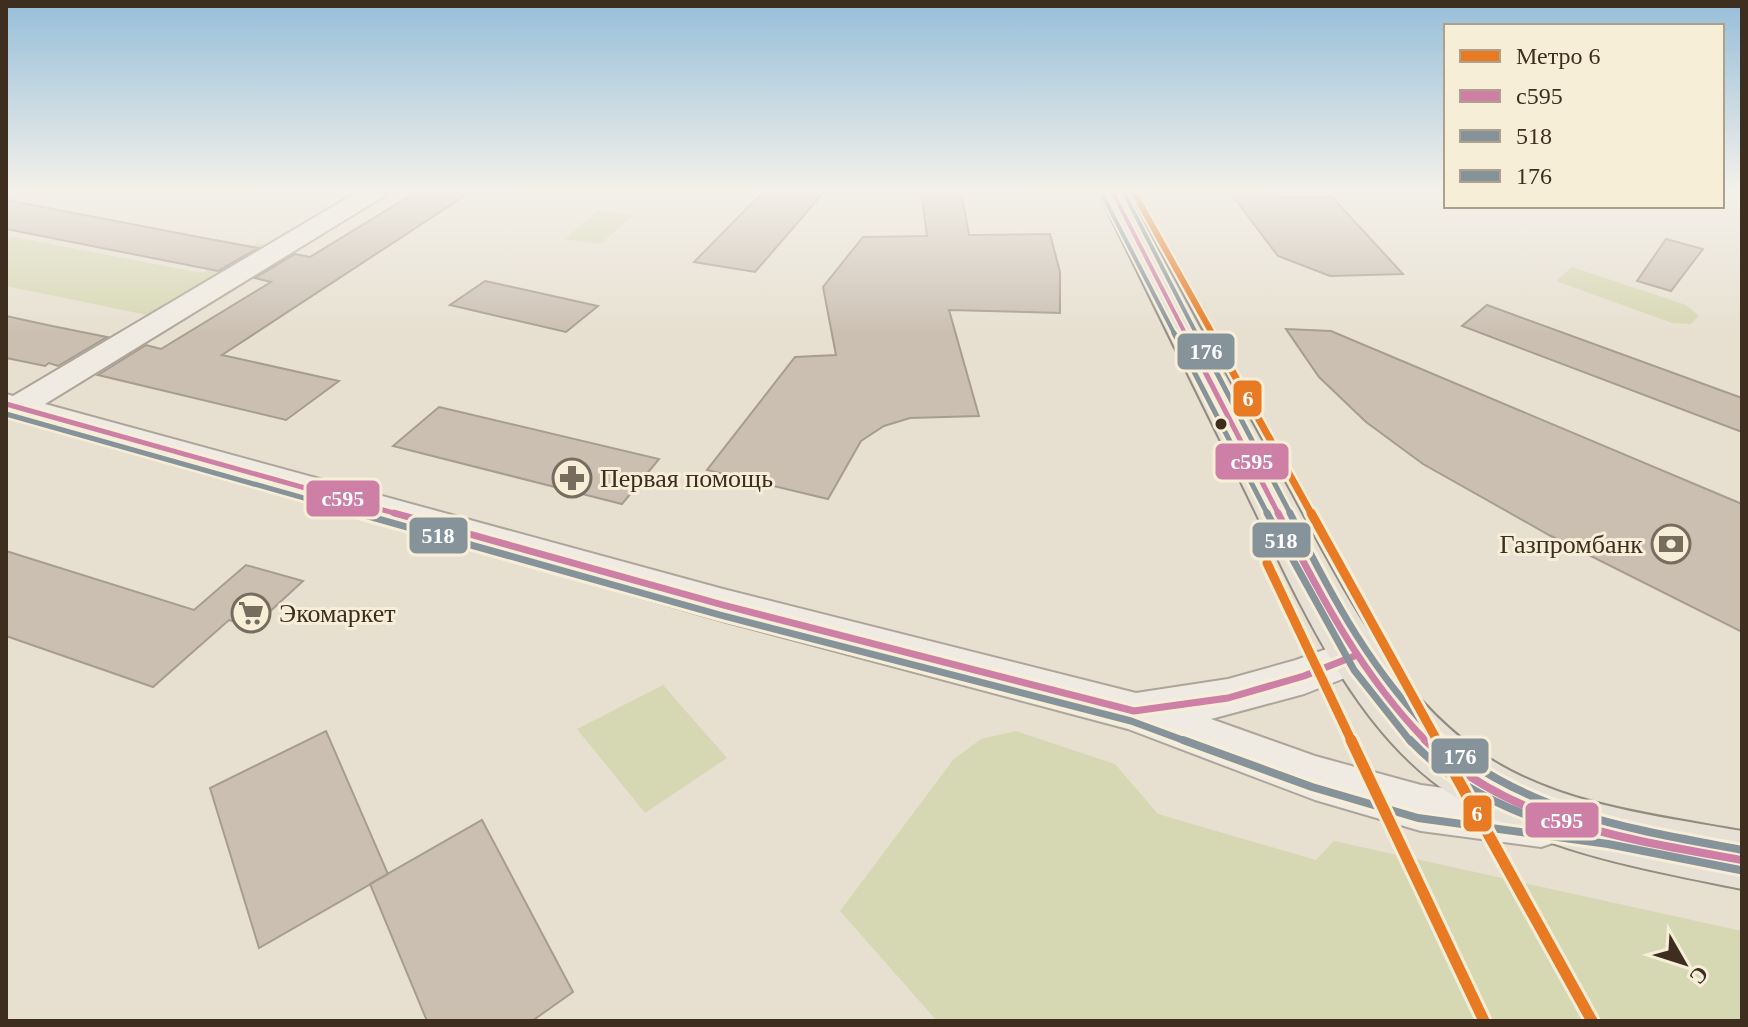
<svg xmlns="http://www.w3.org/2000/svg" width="1748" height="1027" font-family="Georgia,serif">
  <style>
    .green { fill: #d6d7b3 }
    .building { fill: #cbbfb2; stroke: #a89c90; stroke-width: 2 }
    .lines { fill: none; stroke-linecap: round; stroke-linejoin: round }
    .minor-casing { stroke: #ada599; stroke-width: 4 }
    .major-casing { stroke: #928b80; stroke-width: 4 }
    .minor { fill: #efebe3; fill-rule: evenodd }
    .major { fill: #e6e1d4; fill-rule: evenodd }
    .bus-1-far3-casing { stroke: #f7eed8; stroke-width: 8 }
    .bus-1-far2-casing { stroke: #f7eed8; stroke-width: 10 }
    .bus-1-far1-casing { stroke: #f7eed8; stroke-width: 13 }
    .bus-1-casing { stroke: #f7eed8; stroke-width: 14 }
    .bus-2-far3-casing { stroke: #f7eed8; stroke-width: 8 }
    .bus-2-far2-casing { stroke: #f7eed8; stroke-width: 10 }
    .bus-2-far1-casing { stroke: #f7eed8; stroke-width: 13 }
    .bus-2-casing { stroke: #f7eed8; stroke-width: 14 }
    .bus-3-far3-casing { stroke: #f7eed8; stroke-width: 8 }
    .bus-3-far2-casing { stroke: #f7eed8; stroke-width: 10 }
    .bus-3-far1-casing { stroke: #f7eed8; stroke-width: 13 }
    .bus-3-casing { stroke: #f7eed8; stroke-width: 14 }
    .bus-1-far3 { stroke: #ce7fa6; stroke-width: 4 }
    .bus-1-far2 { stroke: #ce7fa6; stroke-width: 5 }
    .bus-1-far1 { stroke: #ce7fa6; stroke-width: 7 }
    .bus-1 { stroke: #ce7fa6; stroke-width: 8 }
    .bus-2-far3 { stroke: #86939b; stroke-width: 4 }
    .bus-2-far2 { stroke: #86939b; stroke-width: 5 }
    .bus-2-far1 { stroke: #86939b; stroke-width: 7 }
    .bus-2 { stroke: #86939b; stroke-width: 8 }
    .bus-3-far3 { stroke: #86939b; stroke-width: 4 }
    .bus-3-far2 { stroke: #86939b; stroke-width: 5 }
    .bus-3-far1 { stroke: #86939b; stroke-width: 7 }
    .bus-3 { stroke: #86939b; stroke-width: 8 }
    .metro-1-far3-casing { stroke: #f7eed8; stroke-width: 10 }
    .metro-1-far2-casing { stroke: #f7eed8; stroke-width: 12 }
    .metro-1-far1-casing { stroke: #f7eed8; stroke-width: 15 }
    .metro-1-casing { stroke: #f7eed8; stroke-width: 17 }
    .metro-1-far3 { stroke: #e77a23; stroke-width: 6 }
    .metro-1-far2 { stroke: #e77a23; stroke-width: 7 }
    .metro-1-far1 { stroke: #e77a23; stroke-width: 9 }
    .metro-1 { stroke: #e77a23; stroke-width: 11 }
    .bus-dot { fill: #3d2e20; stroke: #f7eed8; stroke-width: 3 }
    .labels { text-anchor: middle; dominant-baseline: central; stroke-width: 6; stroke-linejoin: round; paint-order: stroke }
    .poi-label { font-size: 26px; fill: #3d2e20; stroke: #f7eed8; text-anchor: start }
    .line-badge { stroke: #f7eed8; stroke-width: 3 }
    .badge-label { font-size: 22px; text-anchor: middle; font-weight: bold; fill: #fff }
  </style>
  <rect width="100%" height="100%" fill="#e7e0d1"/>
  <path class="green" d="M598 210 633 215 601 244 565 239Z
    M13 237 202 273 257 243 273 246 152 316 6 286V240Z
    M1572 267 1686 305 1699 316 1691 324 1672 323 1556 281Z
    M663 685 727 758 645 813 577 729Z
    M1016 731 1115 764 1158 814 1316 860 1334 841 1742 931V1021H937L840 911 953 760 981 739Z"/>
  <path class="building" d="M418 191H472L222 355 339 381 286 420 98 375 146 345 161 349 271 282 255 278 295 254 310 257Z
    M764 191H825L755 272 694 262Z
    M921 191H961L969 235 1050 234 1060 272V313L949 310 979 416 910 418 884 426 861 441 828 499 707 470 795 357 836 355 823 287 863 237 927 236Z
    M1229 191H1276L1282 198 1332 197 1403 274 1330 276 1278 256Z
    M6 200 204 238 258 248 218 271 6 229Z
    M1666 239 1703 249 1671 291 1637 281Z
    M485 281 598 306 566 332 450 305Z
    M1487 305 1742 398V432L1462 326Z
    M6 316 52 326 107 337 58 366 49 363 45 366 6 358Z
    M1286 329 1331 331 1742 504V632L1549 535 1423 464 1366 422 1319 377Z
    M439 407 659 459 622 504 393 446Z
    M6 551 194 610 246 565 303 581 253 627 229 620 153 687 6 636Z
    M326 731 388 874 259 948 210 788Z
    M482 820 573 992 532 1021H427L370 884Z"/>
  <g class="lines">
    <defs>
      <path id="minor" d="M359 191H388L384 196 45 404 723 589 1136 693 1228 679 1296 660 1357 638 1373 643 1379 655 1373 667 1304 694 1211 719 1315 756 1421 785 1541 801 1559 807 1567 824 1559 841 1541 847 1421 831 1315 800 1128 729 723 621 6 414V394L13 396Z"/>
      <path id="major" d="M1098 191H1126C1177 285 1227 379 1279 473 1336 576 1389 696 1493 761 1567 806 1658 816 1742 831V889C1644 869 1541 852 1455 797 1348 730 1291 582 1237 474 1191 380 1144 285 1098 191Z"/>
    </defs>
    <use href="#minor" class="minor-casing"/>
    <use href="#major" class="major-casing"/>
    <use href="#minor" class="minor"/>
    <use href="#major" class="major"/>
    <defs>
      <path id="bus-1-far3" d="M1112 191 1186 335"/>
      <path id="bus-1-far2" d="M1185 333 1279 515
        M6 404 401 515"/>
      <path id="bus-1-far1" d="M394 513 723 605 1134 711 1228 698 1304 676 1357 655
        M1278 513C1320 595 1362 676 1427 742"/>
      <path id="bus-1" d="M1425 740C1508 823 1631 840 1742 860"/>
      <path id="bus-2-far3" d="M1103 196 1175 335"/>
      <path id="bus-2-far2" d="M1174 333 1268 515
        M6 414 364 515"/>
      <path id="bus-2-far1" d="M357 513 720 615 1131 721 1188 742
        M1267 513 1354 670 1411 742"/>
      <path id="bus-2" d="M1183 740 1312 787 1418 818 1608 844 1740 870
        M1410 740C1445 777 1486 800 1534 818"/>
      <path id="bus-3-far3" d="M1123 191 1197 335"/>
      <path id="bus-3-far2" d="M1196 333 1291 515"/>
      <path id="bus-3-far1" d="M1290 513C1331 596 1374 677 1442 742"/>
      <path id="bus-3" d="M1440 740C1529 814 1631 829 1742 850"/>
    </defs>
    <use href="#bus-1-far3" class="bus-1-far3-casing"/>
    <use href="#bus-1-far2" class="bus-1-far2-casing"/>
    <use href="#bus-1-far1" class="bus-1-far1-casing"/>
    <use href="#bus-1" class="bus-1-casing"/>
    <use href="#bus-2-far3" class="bus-2-far3-casing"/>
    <use href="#bus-2-far2" class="bus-2-far2-casing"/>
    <use href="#bus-2-far1" class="bus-2-far1-casing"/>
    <use href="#bus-2" class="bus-2-casing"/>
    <use href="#bus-3-far3" class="bus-3-far3-casing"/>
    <use href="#bus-3-far2" class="bus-3-far2-casing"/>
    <use href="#bus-3-far1" class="bus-3-far1-casing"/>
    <use href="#bus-3" class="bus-3-casing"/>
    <use href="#bus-1-far3" class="bus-1-far3"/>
    <use href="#bus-1-far2" class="bus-1-far2"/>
    <use href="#bus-1-far1" class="bus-1-far1"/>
    <use href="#bus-1" class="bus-1"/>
    <use href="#bus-2-far3" class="bus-2-far3"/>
    <use href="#bus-2-far2" class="bus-2-far2"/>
    <use href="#bus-2-far1" class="bus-2-far1"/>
    <use href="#bus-2" class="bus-2"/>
    <use href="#bus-3-far3" class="bus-3-far3"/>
    <use href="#bus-3-far2" class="bus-3-far2"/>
    <use href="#bus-3-far1" class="bus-3-far1"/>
    <use href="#bus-3" class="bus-3"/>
    <defs>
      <path id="metro-1-far3" d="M1133 191 1213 335"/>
      <path id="metro-1-far2" d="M1211 333 1312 515"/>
      <path id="metro-1-far1" d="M1311 513 1438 742
        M1267 563 1352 742"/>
      <path id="metro-1" d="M1351 740 1484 1021
        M1436 740 1592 1021"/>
    </defs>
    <use href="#metro-1-far3" class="metro-1-far3-casing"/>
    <use href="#metro-1-far2" class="metro-1-far2-casing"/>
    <use href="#metro-1-far1" class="metro-1-far1-casing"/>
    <use href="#metro-1" class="metro-1-casing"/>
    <use href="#metro-1-far3" class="metro-1-far3"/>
    <use href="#metro-1-far2" class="metro-1-far2"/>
    <use href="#metro-1-far1" class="metro-1-far1"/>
    <use href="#metro-1" class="metro-1"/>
  </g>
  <linearGradient id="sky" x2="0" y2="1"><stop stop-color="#96bed9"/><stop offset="0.57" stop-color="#f4f1ea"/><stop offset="1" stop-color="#f4f1ea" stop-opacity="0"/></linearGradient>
  <rect width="1748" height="335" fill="url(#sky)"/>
  <defs>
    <symbol id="pharmacy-ring" viewBox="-11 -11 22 22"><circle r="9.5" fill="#f7eed8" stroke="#786c5e" stroke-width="1.5"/><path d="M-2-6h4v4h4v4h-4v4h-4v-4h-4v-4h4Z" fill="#786c5e"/></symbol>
    <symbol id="bank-ring" viewBox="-11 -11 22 22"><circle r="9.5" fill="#f7eed8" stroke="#786c5e" stroke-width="1.5"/><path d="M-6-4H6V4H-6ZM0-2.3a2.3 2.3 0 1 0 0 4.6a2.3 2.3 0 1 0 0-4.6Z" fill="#786c5e"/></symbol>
    <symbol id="supermarket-ring" viewBox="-11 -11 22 22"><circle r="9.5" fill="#f7eed8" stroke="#786c5e" stroke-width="1.5"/><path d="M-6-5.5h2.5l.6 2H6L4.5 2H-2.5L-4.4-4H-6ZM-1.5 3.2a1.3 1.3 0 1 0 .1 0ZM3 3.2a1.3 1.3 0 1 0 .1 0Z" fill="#786c5e"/></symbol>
  </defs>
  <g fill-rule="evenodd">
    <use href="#pharmacy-ring" x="550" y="456" width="44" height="44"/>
    <use href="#bank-ring" x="1649" y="522" width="44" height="44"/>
    <use href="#supermarket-ring" x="229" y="591" width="44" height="44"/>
  </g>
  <circle class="bus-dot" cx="1221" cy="424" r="7"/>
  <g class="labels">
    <g class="poi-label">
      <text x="600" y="478">Первая помощь</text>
      <text x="1643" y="544" text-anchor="end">Газпромбанк</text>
      <text x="279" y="613">Экомаркет</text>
    </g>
  </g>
  <g class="line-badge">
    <rect x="1176" y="332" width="60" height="39" rx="8" fill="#86939b"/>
    <rect x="1232" y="379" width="31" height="39" rx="8" fill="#e77a23"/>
    <rect x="1214" y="442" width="76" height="39" rx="8" fill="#ce7fa6"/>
    <rect x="305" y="479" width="76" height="39" rx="8" fill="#ce7fa6"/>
    <rect x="408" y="516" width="61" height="39" rx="8" fill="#86939b"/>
    <rect x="1251" y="521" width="61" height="38" rx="8" fill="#86939b"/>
    <rect x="1430" y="737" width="60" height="38" rx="8" fill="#86939b"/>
    <rect x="1462" y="794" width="31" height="39" rx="8" fill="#e77a23"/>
    <rect x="1524" y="801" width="76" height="38" rx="8" fill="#ce7fa6"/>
  </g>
  <g class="badge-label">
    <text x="1206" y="359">176</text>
    <text x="1248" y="406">6</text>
    <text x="1252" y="469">с595</text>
    <text x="343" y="506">с595</text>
    <text x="438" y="543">518</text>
    <text x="1281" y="548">518</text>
    <text x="1460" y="764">176</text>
    <text x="1477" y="821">6</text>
    <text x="1562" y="828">с595</text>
  </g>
  <rect width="1748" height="1027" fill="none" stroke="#3d2e20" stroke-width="16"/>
  <rect x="1444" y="24" width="280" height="184" fill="#f7eed8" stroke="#ada18e" stroke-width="2"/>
  <rect x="1460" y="50" width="40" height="12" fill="#e77a23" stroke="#ada18e" stroke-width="2"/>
  <text x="1516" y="64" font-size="24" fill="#3d2e20">Метро 6</text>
  <rect x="1460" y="90" width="40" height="12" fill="#ce7fa6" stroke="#ada18e" stroke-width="2"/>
  <text x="1516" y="104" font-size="24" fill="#3d2e20">с595</text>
  <rect x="1460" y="130" width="40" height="12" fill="#86939b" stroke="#ada18e" stroke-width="2"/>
  <text x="1516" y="144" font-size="24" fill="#3d2e20">518</text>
  <rect x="1460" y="170" width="40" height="12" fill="#86939b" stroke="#ada18e" stroke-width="2"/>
  <text x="1516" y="184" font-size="24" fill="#3d2e20">176</text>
  <g transform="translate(1684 963) rotate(129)" stroke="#f7eed8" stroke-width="6" paint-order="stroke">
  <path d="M0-6L14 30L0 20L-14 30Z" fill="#3d2e20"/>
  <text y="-12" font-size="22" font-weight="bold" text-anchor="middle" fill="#3d2e20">С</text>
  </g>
</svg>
